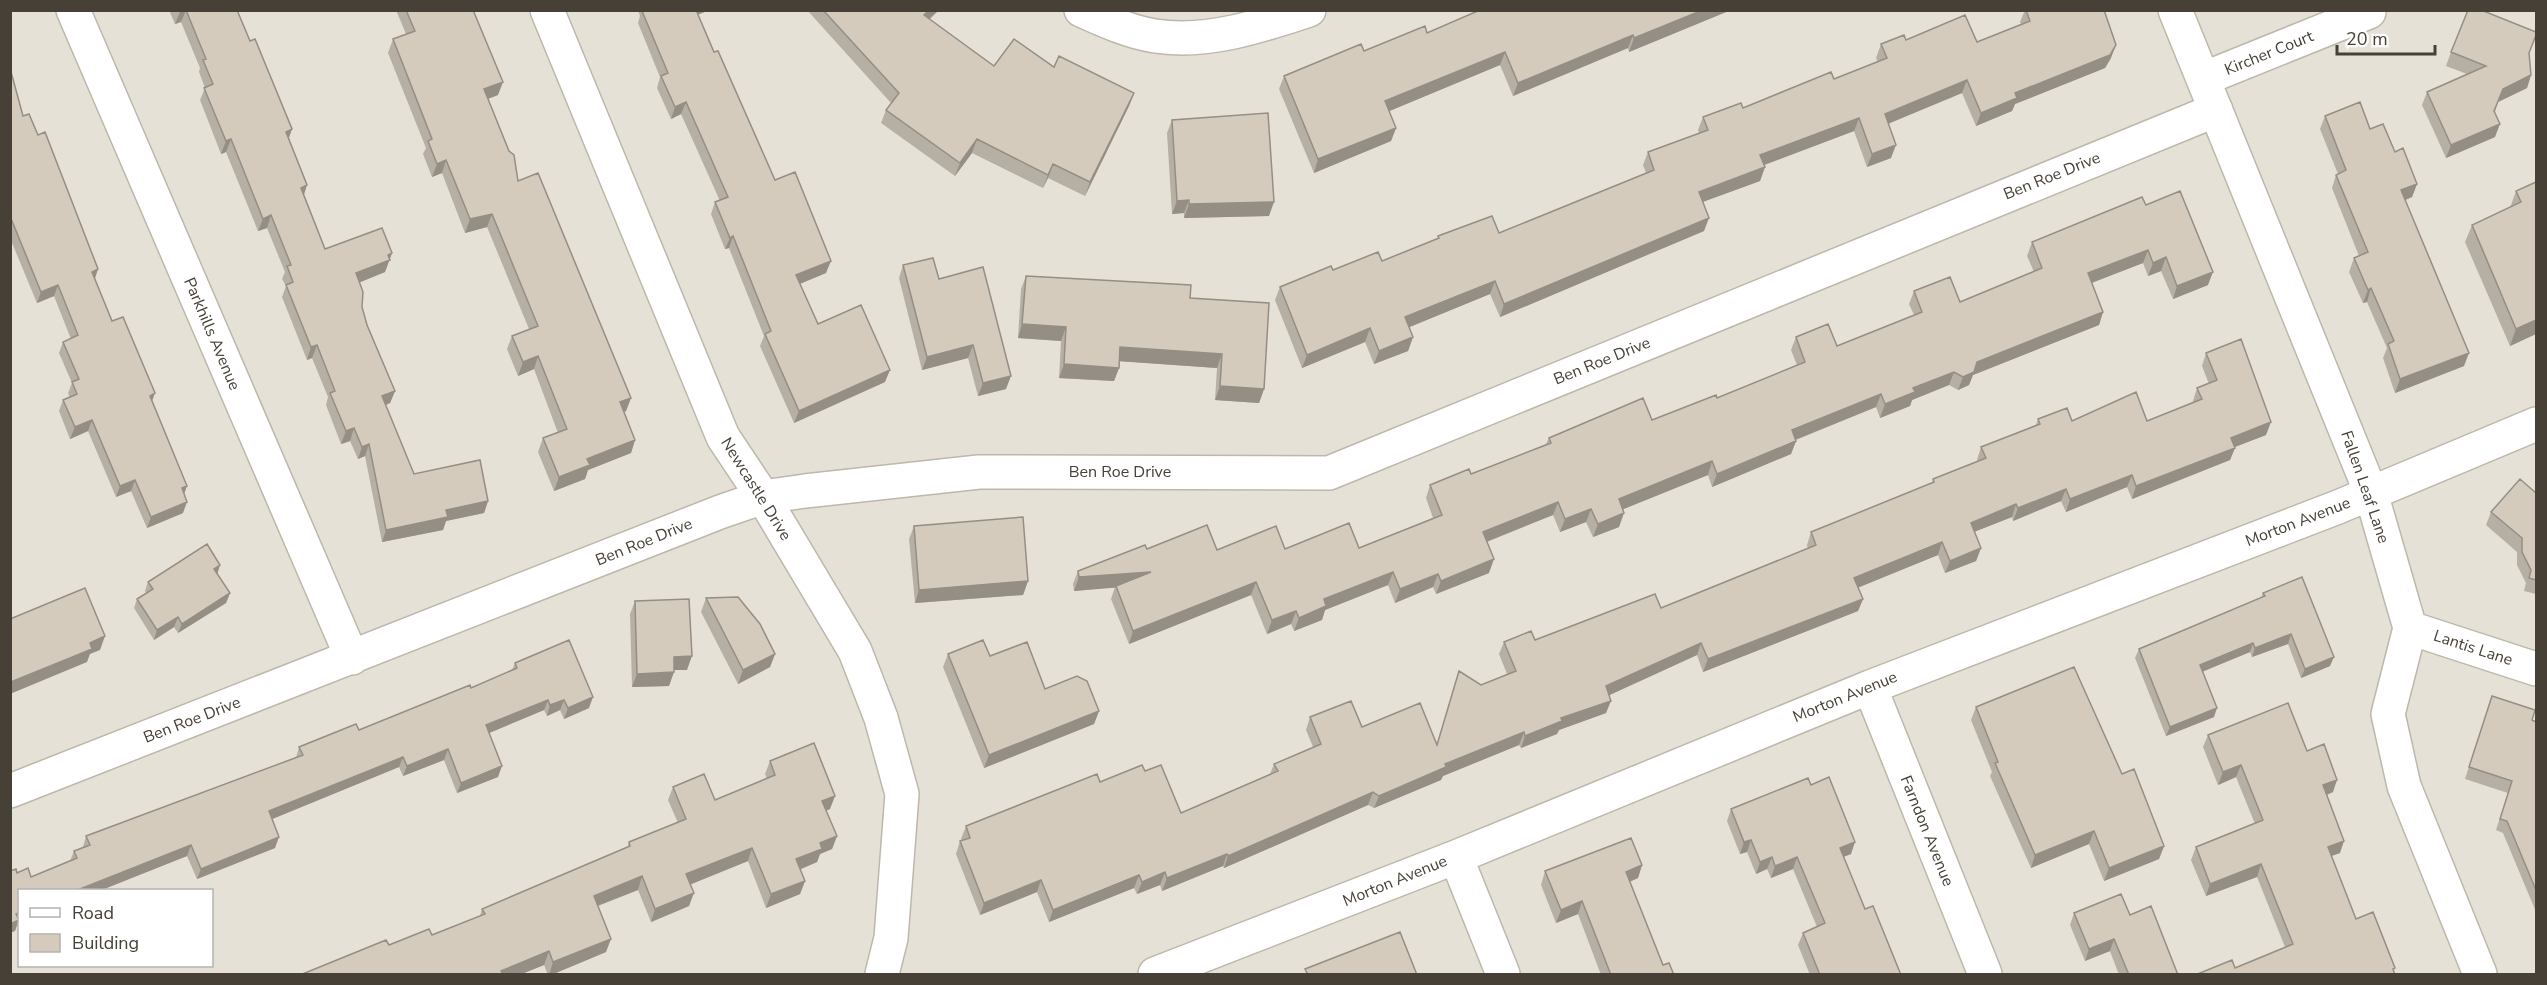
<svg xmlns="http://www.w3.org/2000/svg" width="2547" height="985" font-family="'Nunito Sans',sans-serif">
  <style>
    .residential { fill: #e6e1d6; fill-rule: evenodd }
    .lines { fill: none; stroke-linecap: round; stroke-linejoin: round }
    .street-casing { stroke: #beb7ab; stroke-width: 36 }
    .street { stroke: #fff; stroke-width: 33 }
    .wall { fill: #b6afa3 }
    .shaded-wall { fill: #948e84 }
    .building { fill: #d4cbbd; stroke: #948e84; stroke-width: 1.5 }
    .labels { text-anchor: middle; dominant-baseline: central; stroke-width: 5; stroke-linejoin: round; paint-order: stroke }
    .street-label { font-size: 16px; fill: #464037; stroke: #fff }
  </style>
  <rect width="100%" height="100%" fill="#f3efe8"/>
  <path class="residential" d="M10 11H2536V974H11ZM20 890H212V966H20Z"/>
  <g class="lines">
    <defs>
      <path id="street" d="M73 10 352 658
        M547 10 723 437 763 497 855 651 881 718 902 794 891 938 882 974
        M1081 10C1105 21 1130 32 1155 36 1207 44 1261 26 1309 10
        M2175 10 2371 493 2410 628 2388 714 2404 786 2480 974
        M2203 79 2369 12
        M2410 628 2536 669
        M1870 687 1985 974
        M10 791 720 512 763 497 805 491 979 472 1329 473 2216 110
        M1456 857 1503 974
        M1155 974 1456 857 1870 687 2338 507 2536 424"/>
    </defs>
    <use href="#street" class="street-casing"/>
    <use href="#street" class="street"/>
  </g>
  <path class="wall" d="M169 10H237L250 41 292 129 289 138 304 195 325 249 392 253 385 272 360 282 362 307 367 325 395 391 390 403 386 405 414 474 488 501 484 513 446 521 443 530 382 542 365 456 358 459 350 441 341 444 326 405 328 397 312 358 307 360 282 297 286 286 282 279 285 272 267 228 258 231 226 152 221 154 200 100 205 88 199 72 200 68 181 22 175 24Z
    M396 10H473L498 95 488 99 518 181 631 398 626 411 624 412 635 440 631 453 588 470 585 479 554 491 538 452 543 438 558 433 534 369 518 376 507 349 512 336 529 329 487 227 465 233 442 173 432 177 423 154 426 148 388 53 393 39 406 34Z
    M638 10H709L698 15 714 52 775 180 826 273 800 284 818 324 885 382 794 423 760 346 764 336 729 248 725 249 711 214 715 202 720 201 681 114 671 119 657 88 660 77 638 23 640 16Z
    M807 10H939L930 19 994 66 1054 67 1134 93 1129 106 1085 196 1048 178 1043 188 972 153 955 176 881 123 886 110 891 103Z
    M1480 10H1731L1629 52 1628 48 1513 96 1500 65 1389 111 1396 128 1391 141 1314 173 1279 89 1284 76 1364 51 1427 33Z
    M2025 10H2104L2111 58 2105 68 2015 104 2012 111 1976 126 1962 93 1888 124 1891 158 1867 167 1854 131 1764 165 1765 167 1760 181 1703 202 1704 231 1500 317 1490 294 1409 327 1413 337 1408 351 1374 364 1365 342 1302 368 1275 300 1280 287 1333 270 1382 261 1437 239 1438 236 1499 233 1646 173 1643 165 1648 152 1699 133 1698 130 1703 117 1743 108 1834 79 1878 62 1876 58 1881 44 1906 40 1977 42 2021 24 2020 22Z
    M2451 52 2529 54 2531 75 2527 88 2498 102 2495 112V137L2446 158 2422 105 2427 92 2467 74 2446 66Z
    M10 68 23 116 38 135 98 269 95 279 112 321 152 402 184 495 183 513 147 528 131 491 116 497 88 431 70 439 59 411 63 400 70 398 68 393 72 383 59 353 63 342 71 339 54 296 37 303 10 238Z
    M2325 116 2370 129 2395 152 2417 184 2412 197 2405 200 2464 366 2395 393 2383 358 2387 348 2367 302 2363 303 2349 272 2354 258 2359 256 2332 188 2336 175 2338 174 2320 129Z
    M1172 120 1269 216 1184 218V213L1172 214 1167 133Z
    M2536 182V334L2510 346 2465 242 2472 225 2510 208 2516 191Z
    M2146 205 2208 285 2173 299 2161 271 2148 276 2143 263 2092 283 2103 312 2099 325 1973 375 1969 385 1958 390 1949 385 1912 400 1910 406 1880 418 1876 407 1796 440V441L1791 454 1712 487 1708 475 1622 509 1619 527 1593 537 1586 522 1560 532 1553 515 1487 542 1489 573 1436 594 1433 587 1395 603 1388 585 1325 610 1322 620 1294 631 1291 624 1267 634 1251 595 1129 644 1111 599 1115 587 1074 591 1073 584 1078 571 1147 549 1217 550 1359 548 1433 518 1426 498 1430 485 1471 474 1546 444 1549 438 1652 420 1717 398 1797 365 1791 350 1796 337 1837 346 1914 315 1909 304 1914 291 1960 302 2034 272 2027 256 2032 242Z
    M903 265 939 279 1006 389 978 396 968 358 922 370 899 278Z
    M1026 276 1190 298 1264 389 1259 403 1215 400 1217 368 1120 361 1119 368 1114 381 1059 378 1061 341 1018 338 1021 289Z
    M2206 353 2266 435 2235 447 2230 460 2132 499 2127 487 2066 512 2061 501 2013 521 2012 517 1974 532 1981 548 1976 561 1945 573 1938 555 1858 587 1863 599 1858 611 1703 672 1697 655 1609 695 1606 713 1559 730 1557 734 1521 748 1519 745 1443 776 1441 780 1374 808 1368 805 1224 868 1223 866 1162 891 1160 885 1137 894 1134 888 1049 922 1037 892 980 915 956 854 960 841H962L961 839 966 826 1100 782 1145 771 1181 813 1270 774 1274 764 1313 747 1306 730 1310 717 1362 727 1437 744 1459 671 1481 685 1507 674 1499 654 1504 642 1535 640 1661 608 1808 549 1807 545 1811 532 1932 484 1933 479 1977 462V460L1981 447 2036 425 2038 419 2072 421H2147L2193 402V401L2197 388 2209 384 2202 366Z
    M2536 493V594L2524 591 2526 583 2517 565V552L2486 525 2491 512Z
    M914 526 1028 581 1023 595 915 603 909 539Z
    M217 574 230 593 226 603 178 633 174 627 154 640 134 608 137 599 146 593 145 591 148 582Z
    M2263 593 2330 666 2301 678 2288 644 2252 657 2250 652 2203 671 2214 717 2166 736 2135 658 2139 649 2261 598Z
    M706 598 775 654 770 667 738 684 701 612Z
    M635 601 687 670H674L669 686 632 687 630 614Z
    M948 654 990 656 1045 689 1099 711 1094 724 984 768 943 667Z
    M515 663 589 708 564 719 560 710 547 716 544 710 489 733 498 777 457 793 444 760 403 776 399 767 272 819 275 848 197 879 187 856 99 891H20L18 922 15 931 17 873 31 877 70 861 74 851 83 847 86 836 296 758 299 747 359 730 471 688 512 670Z
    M1976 707 2122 774 2164 846 2159 859 2104 881 2089 844 2031 868 1990 776 1992 772 1971 720Z
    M2488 708 2536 722V912L2503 833 2496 830 2508 793 2465 779Z
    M2208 735 2307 751 2333 792 2327 795 2340 853 2331 856 2356 919 2235 968 2285 947 2257 877 2206 896 2191 860 2196 847 2255 824 2236 777 2218 785 2203 747Z
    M770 761 830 809 826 811 837 836 832 849 820 854 817 862 800 869 805 881 800 894 766 908 748 861 690 884 689 906 651 922 638 890 598 906 606 952 551 975H548L544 965 519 975H300L389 945 432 935 480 916 482 909 627 848 629 842 678 823 668 800 673 787 715 800 767 779 765 774Z
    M1811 785 1851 854 1843 857 1865 909 1901 975H1810L1798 945 1803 933 1817 927 1793 869 1771 878 1767 869 1756 874 1747 852 1740 854 1727 821 1731 809Z
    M1642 865 1638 878 1630 882 1663 965 1674 975H1601L1578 914 1556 923 1541 885 1545 871Z
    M2074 913 2130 915 2178 975H2119L2110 951 2085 961 2070 925Z"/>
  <path class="shaded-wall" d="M183 10H186L181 22 175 24 180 12Z
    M693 10H709L690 18Z
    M929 10H939L919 28 924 15Z
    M1703 10H1731L1629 52 1634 38Z
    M1633 35 1628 48 1513 96 1518 83Z
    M2116 45 2111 58 2105 68 2015 104 2012 111 1976 126 1981 113 2015 93Z
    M1505 52 1500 65 1380 115 1385 101Z
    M2531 75 2527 88 2498 102 2503 89Z
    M1967 80 1962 93 1880 127 1885 114Z
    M503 82 498 95 479 102 484 89Z
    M1134 93 1129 106 1085 196 1090 182Z
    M686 102 681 114 671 119 675 107Z
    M1859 118 1854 131 1756 168 1760 155Z
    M2500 124 2495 137 2446 158 2451 145Z
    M1396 128 1391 141 1314 173 1318 159Z
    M292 129 287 142 286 132Z
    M231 139 226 152 221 154 226 141Z
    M977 139 972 153 955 176 960 163Z
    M1896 145 1891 158 1867 167 1872 154Z
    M446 160 442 173 432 177 437 164Z
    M1053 164 1048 178 1043 188 1048 175Z
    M1765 167 1760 181 1694 205 1699 192Z
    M2417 184 2412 197 2396 204 2401 190Z
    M307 185 303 198 301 188Z
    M1189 200 1184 213 1172 214 1177 201Z
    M1274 202 1269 216 1184 218 1189 204Z
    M492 214 487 227 465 233 470 219Z
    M271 215 267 228 258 231 263 219Z
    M1709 218 1704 231 1500 317 1504 304Z
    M733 236 729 248 725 249 730 238Z
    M2148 250 2143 263 2083 286 2088 273Z
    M392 253 385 272 351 286 356 273Z
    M2166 257 2161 271 2148 276 2153 263Z
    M831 261 826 273 792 287 796 275Z
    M98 269 94 280 92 272Z
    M2213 272 2208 285 2173 299 2177 286Z
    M1495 281 1490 294 1400 331 1405 317Z
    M58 285 54 296 37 303 41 292Z
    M2371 288 2367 302 2363 303 2368 290Z
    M2103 312 2099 325 1973 375 1969 385 1958 390 1963 377 1977 362Z
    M2536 320V334L2510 346 2516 329Z
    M1022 324 1066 327 1061 341 1018 338Z
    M1370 328 1365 342 1302 368 1307 355Z
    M1413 337 1408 351 1374 364 1379 351Z
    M317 345 312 358 307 360 311 347Z
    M973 345 968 358 922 370 927 357Z
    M1120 347 1222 354 1217 368 1116 361Z
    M2469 353 2464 366 2395 393 2400 379Z
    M538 356 534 369 518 376 523 362Z
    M1064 364 1119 368 1114 381 1059 378Z
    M890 370 885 382 794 423 799 411Z
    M1954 372 1949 385 1912 400 1910 406 1880 418 1885 404 1913 388Z
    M1011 376 1006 389 978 396 983 383Z
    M1220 386 1264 389 1259 403 1215 400Z
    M395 391 390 403 378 408 382 396Z
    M155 393 151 404 150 396Z
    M1881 394 1876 407 1787 443 1792 430Z
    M631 398 626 411 615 416 620 402Z
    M92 420 88 431 70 439 75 427Z
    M2271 422 2266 435 2227 450 2231 438Z
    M354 428 350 441 341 444 346 431Z
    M635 440 631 453 588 470 585 479 554 491 559 477 587 459Z
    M1796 441 1791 454 1712 487 1717 474Z
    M369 444 365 456 358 459 362 447Z
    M2235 448 2230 460 2132 499 2136 486Z
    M1712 461 1708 475 1614 513 1619 499Z
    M2132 475 2127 487 2066 512 2070 499Z
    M135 480 131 491 116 497 120 486Z
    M187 486 183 497 182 488Z
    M2066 489 2061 501 2013 521 2018 508Z
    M488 501 484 513 446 521 443 530 382 542 386 530 446 510Z
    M187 502 183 513 147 528 151 517Z
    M1558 502 1553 515 1478 545 1483 532Z
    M2016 504 2012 517 1966 535 1971 523Z
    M1591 509 1586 522 1560 532 1565 519Z
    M1624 513 1619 527 1593 537 1598 524Z
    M1942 542 1938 555 1850 591 1854 578Z
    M1981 548 1976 561 1945 573 1950 561Z
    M1494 559 1489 573 1436 594 1441 581Z
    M220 565 217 575 214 569Z
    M1151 572 1147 585 1074 591 1079 577Z
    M1393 572 1388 585 1325 610 1322 620 1294 631 1299 618 1324 599Z
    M1438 574 1433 587 1395 603 1400 589Z
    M1028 581 1023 595 915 603 919 590Z
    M1256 582 1251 595 1129 644 1133 631Z
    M230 593 226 603 178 633 182 624Z
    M1863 599 1858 611 1703 672 1708 659Z
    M1296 611 1291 624 1267 634 1272 620Z
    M178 617 174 627 154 640 157 630Z
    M2291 634 2288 644 2252 657 2255 648Z
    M105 636 100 650 90 654 87 662 10 694 11 682 90 643Z
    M1701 643 1697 655 1601 699 1606 686Z
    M2253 643 2250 652 2197 674 2200 665Z
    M775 654 770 667 738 684 743 670Z
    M692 656 687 670H669L674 657Z
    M2334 657 2330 666 2301 678 2305 669Z
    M674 672 669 686 632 687 637 674Z
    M593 697 589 708 564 719 568 708Z
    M548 700 544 710 482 736 486 725Z
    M564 700 560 710 547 716 550 705Z
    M1611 701 1606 713 1559 730 1557 734 1521 748 1525 736 1561 718Z
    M2217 708 2214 717 2166 736 2170 727Z
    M1099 711 1094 724 984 768 989 755Z
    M1524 732 1519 745 1443 776 1441 780 1374 808 1379 796 1445 764Z
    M448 749 444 760 403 776 407 766Z
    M403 757 399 767 265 822 269 811Z
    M2241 765 2236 777 2218 785 2223 772Z
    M502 766 498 777 457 793 461 783Z
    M2337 780 2333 792 2318 798 2323 785Z
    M1373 792 1368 805 1224 868 1228 856Z
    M835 796 830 809 817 814 822 801Z
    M2094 831 2089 844 2031 868 2035 855Z
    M837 836 832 849 820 854 817 862 792 873 796 859 820 843Z
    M279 837 275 848 197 879 201 869Z
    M1751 840 1747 852 1740 854 1744 842Z
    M2344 841 2340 853 2323 859 2328 847Z
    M1855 842 1851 854 1835 860 1840 848Z
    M191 845 187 856 99 891H75Z
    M2164 846 2159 859 2104 881 2109 868Z
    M752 848 748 861 682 888 686 874Z
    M1227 854 1223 866 1162 891 1167 878Z
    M1772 857 1767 869 1756 874 1760 862Z
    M1797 857 1793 869 1771 878 1775 866Z
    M2261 864 2257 877 2206 896 2210 884Z
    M1642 865 1638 878 1621 885 1626 872Z
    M1165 872 1160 885 1137 894 1142 882Z
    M1139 875 1134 888 1049 922 1053 910Z
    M642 876 638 890 589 909 594 896Z
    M1041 880 1037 892 980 915 984 903Z
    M805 881 800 894 766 908 771 894Z
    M694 893 689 906 651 922 655 909Z
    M1582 901 1578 914 1556 923 1561 910Z
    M20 912V922H18L15 931 10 933V924L16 914Z
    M611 939 606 952 551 975H549L553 962Z
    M2114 939 2110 951 2085 961 2089 949Z
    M549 951 544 965 519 975H500L501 971Z"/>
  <path class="building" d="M186 10H237L250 41 255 39 292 129 286 132 307 185 301 188 325 249 382 228 392 253 388 255 390 260 356 273 363 292 362 307 367 325 395 391 382 396 414 474 480 460 488 501 446 510 448 517 386 530 369 444 362 447 354 428 346 431 330 393 335 391 317 345 311 347 286 285 293 282 287 266 291 265 271 215 263 219 231 139 226 141 204 88 213 84 203 60 206 59Z
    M406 10H473L503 82 484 89 509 151 514 155 518 181 538 173 631 398 620 402 635 440 587 459 590 465 559 477 543 438 567 429 538 356 523 362 512 336 538 326 492 214 470 219 446 160 437 164 428 141 432 139 393 39 415 31Z
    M644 10H696L714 52 718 51 775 180 795 172 831 261 796 275 818 324 861 305 890 370 799 411 765 334 771 331 733 236 730 238 715 202 728 197 686 102 675 107 661 76 668 73 642 11Z
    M823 10H929L924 15 994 66 1014 39 1054 67 1059 56 1134 93 1090 182 1053 164 1048 175 977 139 960 163 886 110 899 93Z
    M1480 10H1703L1634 38 1633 35 1518 83 1505 52 1385 101 1396 128 1318 159 1284 76 1361 44 1364 51 1425 26 1427 33Z
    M2026 10H2104L2116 45 2110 55 2015 93 2017 98 1981 113 1967 80 1885 114 1896 145 1872 154 1859 118 1760 155 1765 167 1699 192 1709 218 1504 304 1495 281 1405 317 1413 337 1379 351 1370 328 1307 355 1280 287 1331 266 1333 270 1378 252 1382 261 1439 238 1438 236 1492 216 1499 233 1654 170 1648 152 1708 130 1703 117 1741 103 1743 108 1831 72 1834 79 1887 58 1881 44 1904 35 1906 40 1965 15 1977 42 2030 21Z
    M2468 10H2481L2536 32V35L2529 53 2531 75 2503 89 2494 111 2500 124 2451 145 2427 92 2486 66 2451 52Z
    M10 68 23 116 29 114 38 135 45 132 98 269 92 272 112 321 123 317 155 393 150 396 187 486 182 488 187 502 151 517 135 480 120 486 92 420 75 427 63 400 77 394 72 382 79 379 63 342 78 335 58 285 41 292 10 216Z
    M2360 102 2370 129 2383 124 2395 152 2403 148 2417 184 2401 190 2469 353 2400 379 2388 344 2394 341 2371 288 2368 290 2354 258 2368 252 2336 175 2346 170 2325 116Z
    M1268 113 1274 202 1189 204V200L1177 201 1172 120Z
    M2536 182V320L2516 329 2472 225 2521 202 2516 191Z
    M2180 191 2213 272 2177 286 2166 257 2153 263 2148 250 2088 273 2103 312 1977 362 1974 372 1963 377 1954 372 1913 388 1915 392 1885 404 1881 394 1792 430 1796 441 1717 474 1712 461 1619 499 1624 513 1598 524 1591 509 1565 519 1558 502 1483 532 1494 559 1441 581 1438 574 1400 589 1393 572 1324 599 1326 606 1299 618 1296 611 1272 620 1256 582 1133 631 1116 586 1151 572 1079 577 1078 571 1145 545 1147 549 1207 525 1217 550 1276 526 1285 549 1349 523 1359 548 1442 515 1430 485 1469 469 1471 474 1551 443 1549 438 1643 398 1652 420 1716 395 1717 398 1805 362 1796 337 1828 324 1837 346 1922 312 1914 291 1950 277 1960 302 2042 268 2032 242 2142 197 2146 205Z
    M933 258 939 279 983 267 1011 376 983 383 973 345 927 357 903 265Z
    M1026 276 1191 285 1190 298 1269 303 1264 389 1220 386 1222 354 1120 347 1119 368 1064 364 1066 327 1022 324Z
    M2241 339 2271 422 2231 438 2235 448 2136 486 2132 475 2070 499 2066 489 2018 508 2016 504 1971 523 1981 548 1950 561 1942 542 1854 578 1863 599 1708 659 1701 643 1606 686 1611 701 1561 718 1562 721 1525 736 1524 732 1445 764 1446 767 1379 796 1373 792 1228 856 1227 854 1167 878 1165 872 1142 882 1139 875 1053 910 1041 880 984 903 960 841 970 838 966 826 1097 774 1100 782 1142 765 1145 771 1161 765 1181 813 1278 771 1274 764 1321 744 1310 717 1351 701 1362 727 1420 703 1437 745 1459 671 1481 685 1516 671 1504 642 1531 631 1535 640 1655 594 1661 608 1816 545 1811 532 1934 482 1933 479 1986 458 1981 447 2040 424 2038 419 2067 408 2072 421 2136 392 2147 421 2202 399 2197 388 2217 380 2206 353Z
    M2520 479 2536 493V580L2529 578 2531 570 2522 552V538L2491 512Z
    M1023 517 1028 581 919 590 914 526Z
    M207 544 220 565 214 569 230 593 182 624 178 617 157 630 137 599 153 589 148 582Z
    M2302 577 2334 657 2305 669 2291 634 2255 648 2253 643 2200 665 2217 708 2170 727 2139 649 2265 596 2263 593Z
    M85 588 105 636 90 643 92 649 11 682 13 686 10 687V619Z
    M738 597 760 624 775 654 743 670 706 598Z
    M689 599 692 656 674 657V672L637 674 635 601Z
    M569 640 593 697 568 708 564 700 550 705 548 700 486 725 502 766 461 783 448 749 407 766 403 757 269 811 279 837 201 869 191 845 75 891H20V912L16 914 19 920 10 924V871L16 869 17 873 28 868 31 877 77 858 74 851 90 845 86 836 303 755 299 747 356 724 359 730 470 685 471 688 517 668 515 663Z
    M983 640 990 656 1027 642 1045 689 1077 676 1087 681 1099 711 989 755 948 654Z
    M2074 667 2122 774 2134 769 2164 846 2109 868 2094 831 2035 855 1995 763 1998 762 1976 707Z
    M2492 696 2535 710 2532 720 2536 722V890L2507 821 2500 819 2512 781 2469 767Z
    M2288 703 2307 751 2324 744 2337 780 2323 785 2344 841 2328 847 2356 919 2373 912 2395 968 2393 969 2395 975H2195L2232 960 2235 968 2293 944 2261 864 2210 884 2196 847 2263 820 2241 765 2223 772 2208 735Z
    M814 743 835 796 822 801 837 836 820 843 822 849 796 859 805 881 771 894 752 848 686 874 694 893 655 909 642 876 594 896 611 939 553 962 549 951 501 971 503 975H300L386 940 389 945 429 929 432 935 485 914 482 909 630 846 629 842 686 819 673 787 704 774 715 800 775 775 770 761Z
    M1829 777 1855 842 1840 848 1865 909 1873 906 1901 975H1820L1803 933 1825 923 1797 857 1775 866 1772 857 1760 862 1751 840 1744 842 1731 809 1808 778 1811 785Z
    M1631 838 1642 865 1626 872 1663 965 1669 963 1674 975H1611L1582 901 1561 910 1545 871Z
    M2121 894 2130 915 2151 906 2178 975H2129L2114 939 2089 949 2074 913Z
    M1400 932 1417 975H1308L1305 969Z"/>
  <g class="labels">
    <g class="street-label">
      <text transform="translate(2269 53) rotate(-22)">Kircher Court</text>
      <text transform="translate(2052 176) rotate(-22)">Ben Roe Drive</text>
      <text transform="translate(212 334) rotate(67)">Parkhills Avenue</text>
      <text transform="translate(1602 361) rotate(-22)">Ben Roe Drive</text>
      <text x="1120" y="472">Ben Roe Drive</text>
      <text transform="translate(2365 487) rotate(71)">Fallen Leaf Lane</text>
      <text transform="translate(756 489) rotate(58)">Newcastle Drive</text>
      <text transform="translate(2298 522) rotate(-21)">Morton Avenue</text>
      <text transform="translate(644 542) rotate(-22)">Ben Roe Drive</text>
      <text transform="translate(2473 648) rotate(18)">Lantis Lane</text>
      <text transform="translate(1845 697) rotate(-22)">Morton Avenue</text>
      <text transform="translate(192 720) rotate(-21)">Ben Roe Drive</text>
      <text transform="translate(1927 831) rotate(68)">Farndon Avenue</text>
      <text transform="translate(1395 881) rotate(-22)">Morton Avenue</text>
    </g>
  </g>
  <rect width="2547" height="985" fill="none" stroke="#464037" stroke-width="24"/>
  <rect x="18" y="889" width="195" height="78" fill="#ffffff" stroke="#b5b3af" stroke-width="1.5"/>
  <rect x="30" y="908" width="30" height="9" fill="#ffffff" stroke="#b5b3af" stroke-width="1.5"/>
  <text x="72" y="919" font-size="18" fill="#464037">Road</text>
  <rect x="30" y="934" width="30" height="18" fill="#d4cbbd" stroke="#b5b3af" stroke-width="1.5"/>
  <text x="72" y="949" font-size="18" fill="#464037">Building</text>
  <path d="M2337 45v9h98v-9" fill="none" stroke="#464037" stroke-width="3"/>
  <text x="2346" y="45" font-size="18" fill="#464037" stroke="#ffffff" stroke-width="4.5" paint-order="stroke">20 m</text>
</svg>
